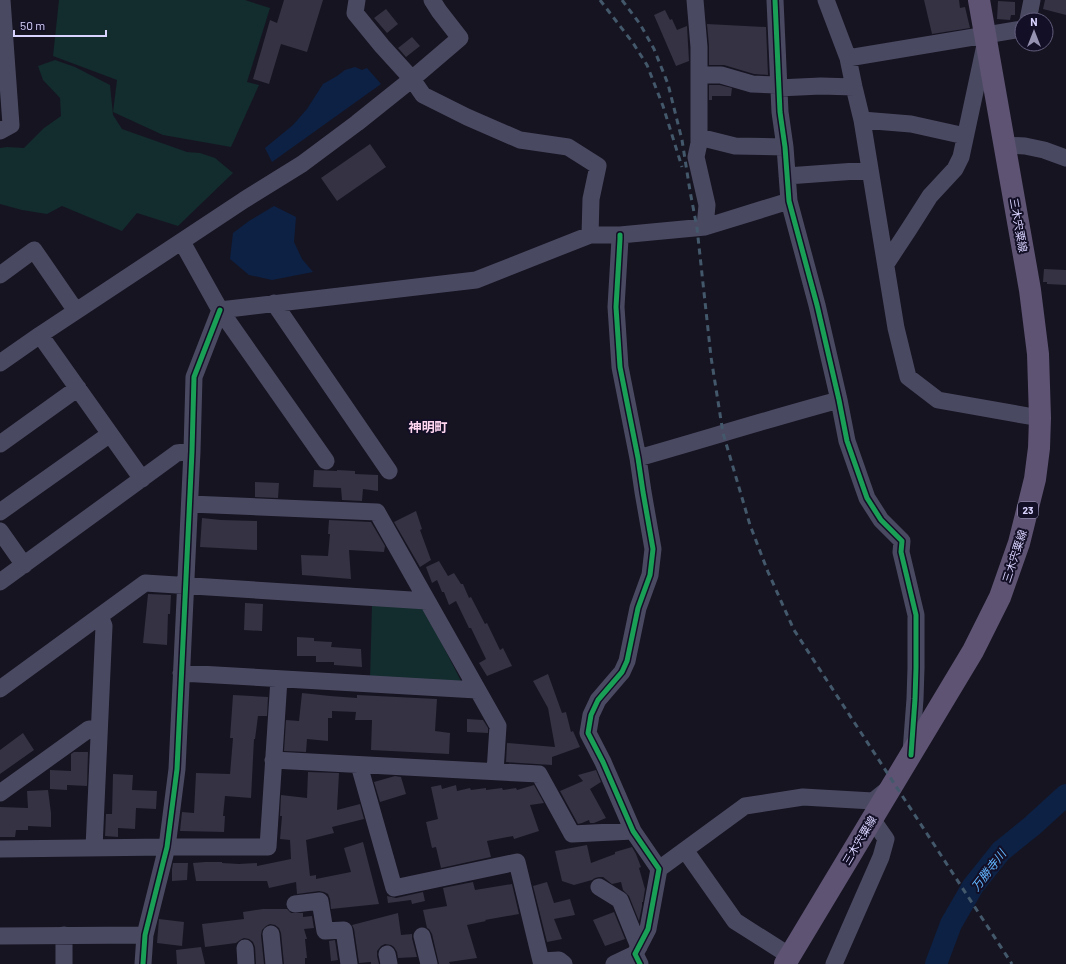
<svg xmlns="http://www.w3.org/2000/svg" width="1066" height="964" font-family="Barlow,'Noto Sans JP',sans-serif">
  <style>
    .green { fill: #132c2d }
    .water { fill: #0d2144 }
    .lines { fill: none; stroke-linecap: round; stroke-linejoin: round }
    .river { stroke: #0d2144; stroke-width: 22 }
    .building { fill: #343243 }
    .minor { stroke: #4a4962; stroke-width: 17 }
    .major { stroke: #5e5373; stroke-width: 22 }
    .rail { stroke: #43596b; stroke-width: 3; stroke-dasharray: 6 5; stroke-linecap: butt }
    .cycleway-casing { stroke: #130f26; stroke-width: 8 }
    .cycleway { stroke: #1a9f57; stroke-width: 5 }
    .labels { text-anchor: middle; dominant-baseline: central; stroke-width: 4; stroke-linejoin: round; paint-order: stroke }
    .shield { fill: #130f26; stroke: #9e99be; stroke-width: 1 }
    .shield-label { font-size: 10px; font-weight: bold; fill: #d9d4ff }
    .street-label { font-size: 11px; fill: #d9d4ff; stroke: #130f26 }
    .water-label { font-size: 12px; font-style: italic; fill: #62b6ff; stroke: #130f26 }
    .quarter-label { font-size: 13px; font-weight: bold; fill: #ffd6f0; stroke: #130f26 }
  </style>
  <rect width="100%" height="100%" fill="#161421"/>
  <path class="green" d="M59 0H245L270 8 247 82 259 85 231 147 163 135 113 112 117 80 53 56Z
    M55 60 75 67 110 85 113 115 122 129 187 152 200 153 215 158 233 173 178 226 137 213 122 231 62 206 47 214 22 210 0 204V148L7 147 24 148 44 128 61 116 60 98 43 80 38 66Z
    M372 605 424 608 462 683 370 679Z"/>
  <path class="water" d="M355 67 362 70 367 68 381 84 272 162 265 148 293 125 307 109 323 84 337 76 345 70Z
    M274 206 296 217 294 242 302 259 313 272 272 280 249 275 230 259 233 233 249 221Z"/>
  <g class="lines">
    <path class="river" d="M936 964 951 924 973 886 1001 851 1032 826 1066 795"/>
  </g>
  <path class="building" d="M284 0H323L307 52 281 44 269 84 253 79 270 20 277 23Z
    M924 0H959L960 8 965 7 970 28 932 34Z
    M1045 0H1066V15L1043 9Z
    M998 1 1015 2V15H1011L1010 20 997 19Z
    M386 9 398 24 387 33 374 18Z
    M665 10 670 20 672 19 677 30 687 26 689 61 676 66 654 15Z
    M707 24 766 27 768 75 754 74 724 65H709V46Z
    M412 37 420 46 406 57 398 48Z
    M709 85H720L732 88 731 96H712V100H709Z
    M370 144 386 167 337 201 321 178Z
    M1044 269 1066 270V285L1047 284V282H1043Z
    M314 470 337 471V470L355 471V474L378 475V491L363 489 362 501 342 500 341 488 313 487Z
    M255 482 279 483 278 498 255 497Z
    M416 511 422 529 420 530 431 560 420 567 394 522Z
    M202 518 221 520 257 521V550L200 547Z
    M329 520 371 522 385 546 384 552 349 550 351 579 302 575 301 555 328 556 330 534H328Z
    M439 561 448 576 454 573 461 584H463L469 598 471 597 485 624 487 623 500 650 503 648 512 666 487 676 479 663 486 659 471 628H469L456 601 449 605 444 592H442L437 580 432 583 426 567Z
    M148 594 171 595 170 614H168L167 645 143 643Z
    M245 603 263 604 262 631 244 630Z
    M297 637 314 638V641L332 642 331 647 361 649 362 667 334 665V662H316V656H297Z
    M548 674 562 713 566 712 571 732 573 731 580 747 552 757V765L506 762 507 743 555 747 548 708 533 681Z
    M302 693 330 696 357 698V695L437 699 435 731 450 733 449 754 371 750 372 720H355L356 712 332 711V718H328V741L307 739 306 752 284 751 286 720 299 721Z
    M233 695 268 697 267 716H258L255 739H254L251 798 225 796 223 816H225L224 832 180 831 182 812 194 813 196 773 230 774 233 738H230Z
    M467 719 483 720 488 728V733L467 732Z
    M23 733 34 750 0 774V750Z
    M74 752H88L87 786 67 785V790L50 789V770L71 771V754Z
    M596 770 601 782 590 789 606 818 594 823H590L589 820 582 823 578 824 560 791 583 781 578 775Z
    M308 772 339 773 337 810 360 804 364 819 332 827 334 833 306 840 310 876 316 875V879L351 872 344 848 363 842 379 904 331 909 330 899 328 894 324 892 319 891 297 894 296 882 269 888 267 881H196L193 863 205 862H222V863L239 864 257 863V866L291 859 290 840 280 839 282 816H280L281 795 307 798Z
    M113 774 133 775 132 790 157 791 156 809 136 808 135 829 118 828V837L105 836 106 814H112Z
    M395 776 401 777 406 794 380 802 374 782Z
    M441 785 442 789 456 785 457 791 470 788 471 790 486 788V790L502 788 503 790 516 788 517 790 534 785 544 803 530 805 539 831 514 839 513 836 487 841 491 857 441 868 436 847 432 848 426 822 438 819 431 787Z
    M48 790 51 813V827L28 826V830H16L15 837H0V807L28 808 27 791Z
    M587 845 591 863 615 854V852L632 847 636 854 641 867 639 868 645 889 643 902H642V906L639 921 629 896 623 890 621 882 612 884 603 877H599L595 878 592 880 574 885 562 881 555 851Z
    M173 863H188L187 880 172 881V869Z
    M473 882 475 890 512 884 519 914 485 920 486 921 467 925 477 958 449 962 450 964H439L432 934 429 929 427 928 423 910 447 906 443 888Z
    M547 882 554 903 570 899 575 915 554 919 562 939 547 942 533 886Z
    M423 892 425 901 412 904 411 900 388 903 387 896 396 898Z
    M263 909H287L291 913H303V917L312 916 314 928 304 929 307 939H305L307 958H305V964H284L281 933 279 928 275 925 270 924 266 926 262 930 261 935 264 964H256L255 947 253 942 249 939 244 938 240 940 236 943 205 947 202 924 244 919 243 912Z
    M614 912 625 939 605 946 593 920Z
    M398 913 401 935 412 934V938L417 957 398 958 397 952 394 947 391 945 385 944 381 946 377 951V956L379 964H371V962L359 963 354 929 352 925Z
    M159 919 184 922 182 946 157 943Z
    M335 940 338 960 331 961 329 941Z
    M201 947 205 964H177L176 950Z"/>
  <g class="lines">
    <path class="minor" d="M357 0 355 13 382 46 412 79 423 95 467 117 520 140 568 147 598 166 591 199 590 235
      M695 0 699 47V143L696 157 707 205 705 227
      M775 0 780 112 785 147 789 201 817 305 839 400 847 441 867 498 881 520 902 541 901 552 916 615V668L915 699 911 752
      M826 0 848 58 854 87 862 120 896 328 908 377 938 400 1040 418
      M1028 20 1032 0
      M848 58 1022 29
      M699 75H721L752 84 778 85
      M778 88 821 86 854 87
      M862 120 911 124 965 136
      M0 131 11 125 2 0
      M699 137 735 146 785 147
      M1005 145 1025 146 1044 150 1066 158
      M787 176 870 170
      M620 235V239L616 307 620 367 638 458 643 492 653 549 650 575 638 608 627 661 622 672 598 700 591 715 588 733 603 762 633 831 659 869 648 929 635 954 640 964
      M182 242 220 310 326 461
      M886 264 909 229 930 196 955 169 961 157 985 45
      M0 275 34 250 76 311
      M274 303 389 471
      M220 310 476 280 590 235H620L705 227 789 201
      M40 335 142 479
      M0 363 40 335 244 200 302 164 357 123 412 79 460 38 439 11 432 0
      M0 444 78 388
      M638 458C705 439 772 418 839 400
      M190 504 377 512 498 726 495 772
      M0 512 110 434
      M0 531 24 565
      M0 582 177 453 192 451
      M181 673 477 690
      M0 689 145 583 427 601
      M273 760 539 774 572 834 633 831
      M359 765 394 888 517 862 541 961 559 960 564 964
      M0 793 89 729H99
      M94 848 104 626 100 616
      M0 849 167 847H268L279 679
      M685 850 735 921 790 956
      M659 869 745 806 803 797 873 801 889 788
      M599 887 620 900 639 947
      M295 904 320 901 325 931 344 930 349 964
      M271 934 274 964
      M64 935V964
      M0 936 145 935
      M422 936 429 964
      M245 948 246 964
      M387 954 389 964
      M143 964 145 935 167 847 177 769 192 451 194 377 220 310
      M614 964 635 954
      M834 964 881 857 886 839 872 819"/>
    <path class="major" d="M785 964 973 651 1000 597 1019 543 1035 479 1039 448 1040 418 1038 354 1030 290 979 0"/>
    <path class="rail" d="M600 0 633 43 647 65 663 106 682 167
      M622 0 640 24 654 49 668 84 682 140 690 191 697 228 711 357 723 433 750 525 768 572 794 630 1012 964"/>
    <defs>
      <path id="cycleway" d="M775 0 780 112 785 147 789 201 817 305 839 400 847 441 867 498 881 520 902 541 901 552 916 615V668L915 699 911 755
        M620 235V239L616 307 620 367 638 458 643 492 653 549 650 575 638 608 627 661 622 672 598 700 591 715 588 733 603 762 633 831 659 869 648 929 635 954 640 964
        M143 964 145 935 167 847 177 769 192 451 194 377 220 310"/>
    </defs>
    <use href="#cycleway" class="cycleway-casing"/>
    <use href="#cycleway" class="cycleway"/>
  </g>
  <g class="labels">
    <rect class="shield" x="1018" y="502" width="20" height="16" rx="3"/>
    <g class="shield-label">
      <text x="1028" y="510">23</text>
    </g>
    <g class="street-label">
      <text transform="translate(1019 225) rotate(80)">三木宍粟線</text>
      <text transform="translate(1014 556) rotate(-72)">三木宍粟線</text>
      <text transform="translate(859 840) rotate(-59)">三木宍粟線</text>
    </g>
    <g class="water-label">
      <text transform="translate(988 870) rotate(-52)">万勝寺川</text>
    </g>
    <g class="quarter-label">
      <text x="428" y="427">神明町</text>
    </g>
  </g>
  <g transform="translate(1034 32)"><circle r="19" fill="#130f26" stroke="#625e7d"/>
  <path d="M0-3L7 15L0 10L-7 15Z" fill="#9591b1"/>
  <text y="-6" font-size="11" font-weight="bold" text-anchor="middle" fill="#d9d4ff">N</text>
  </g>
  <path d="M14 30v6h92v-6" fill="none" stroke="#d9d4ff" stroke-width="2"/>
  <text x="20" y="30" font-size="12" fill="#d9d4ff" stroke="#130f26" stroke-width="3" paint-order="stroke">50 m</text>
</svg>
